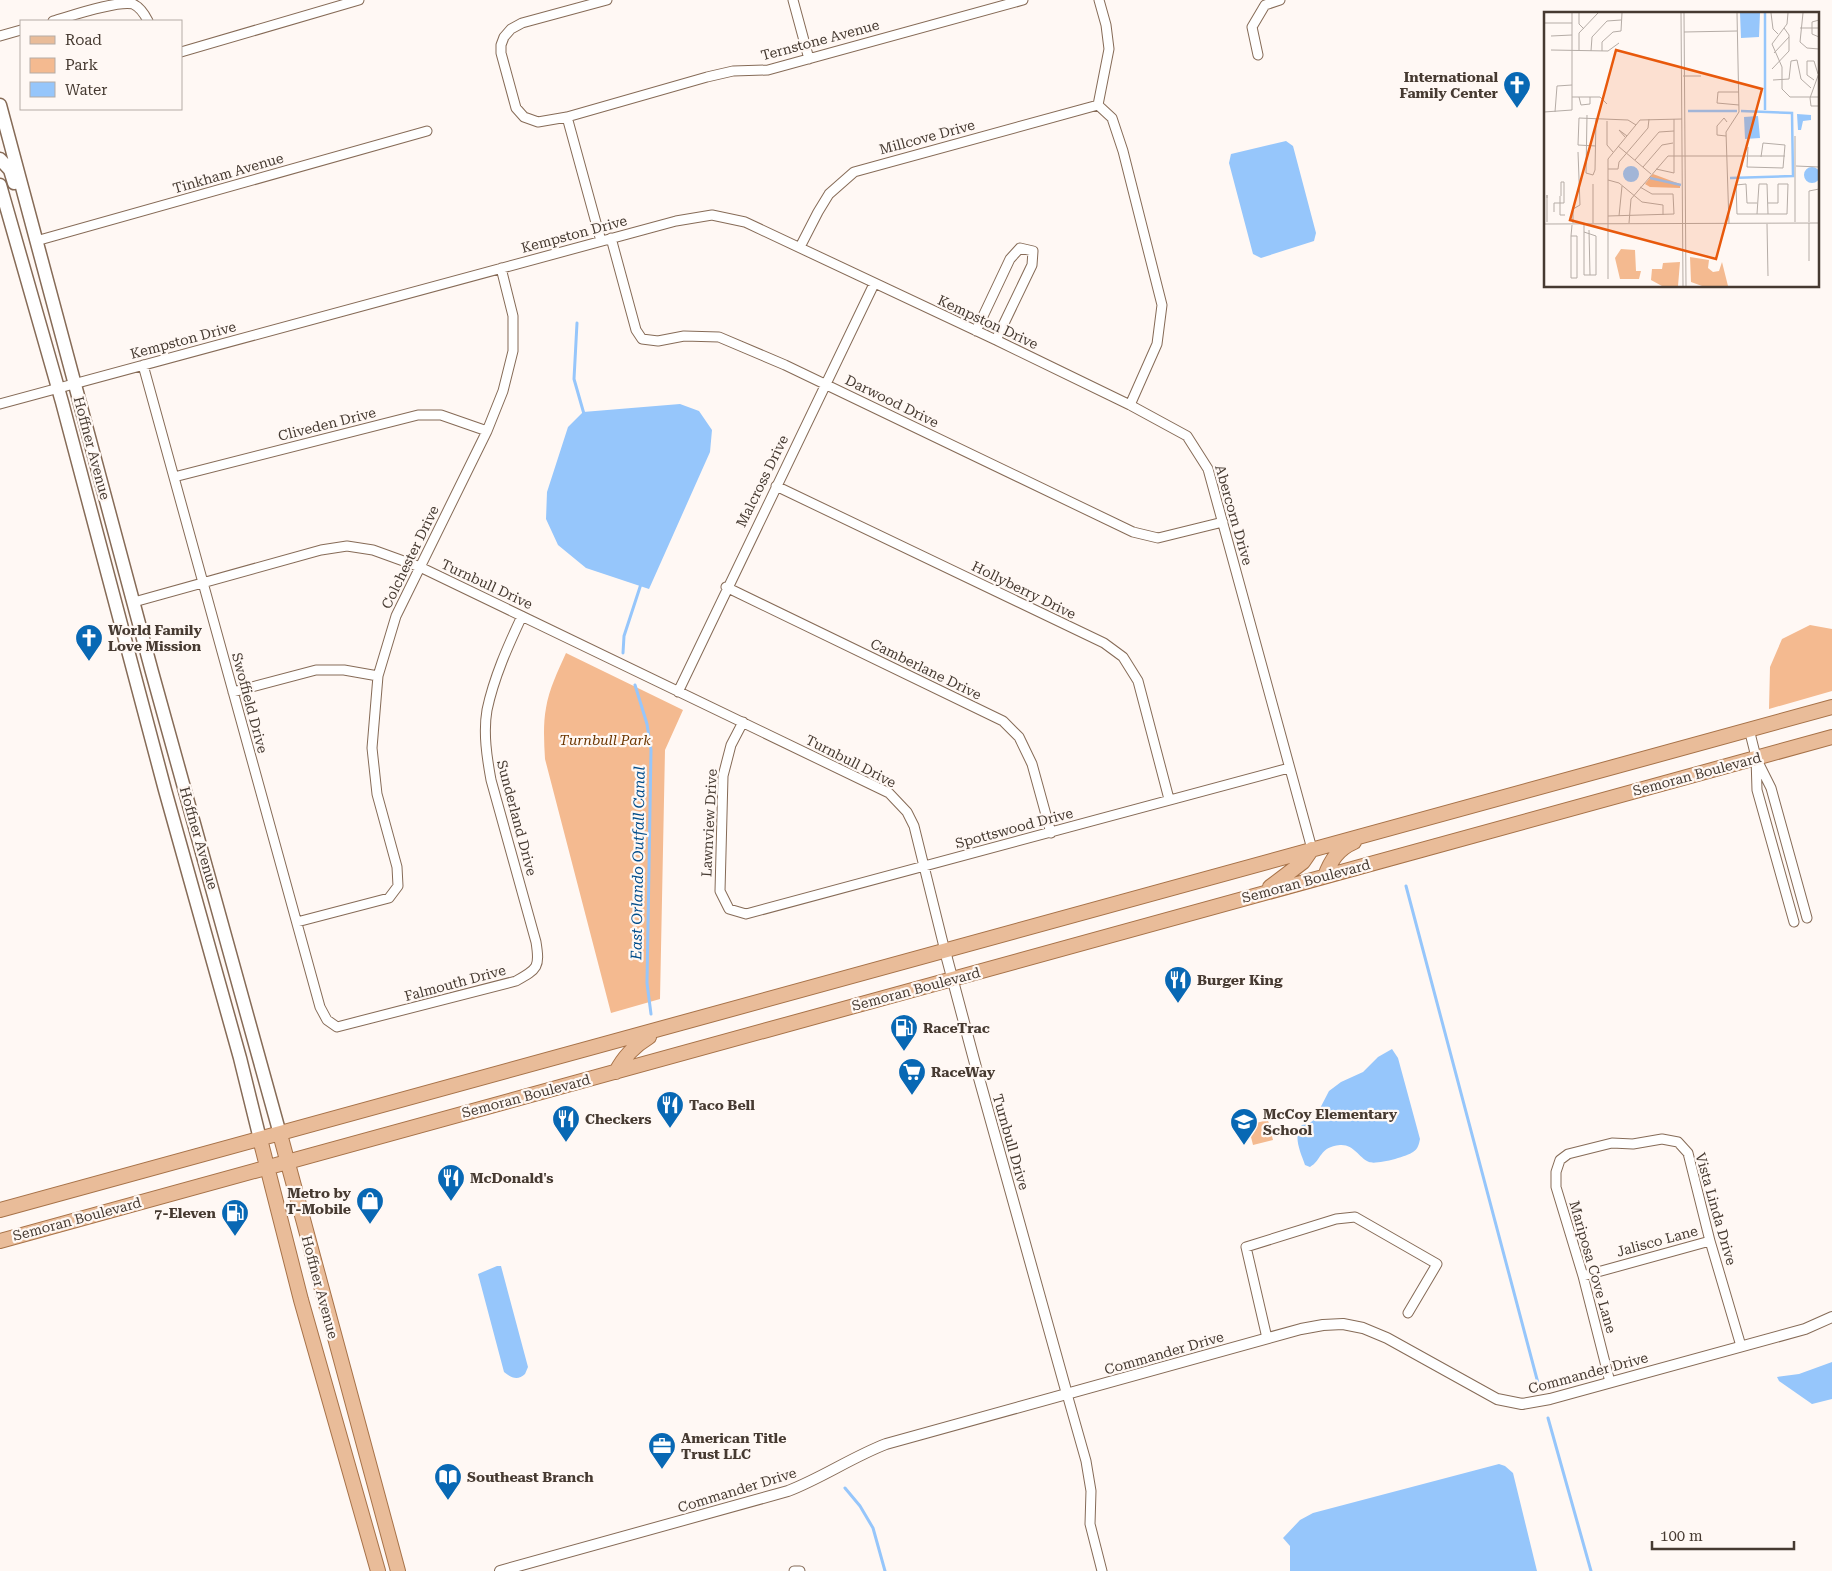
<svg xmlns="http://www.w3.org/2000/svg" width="1832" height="1571" font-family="'Roboto Serif',serif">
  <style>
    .green { fill: #f4ba90 }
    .water { fill: #96c6fb }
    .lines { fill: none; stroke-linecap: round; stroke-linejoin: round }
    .stream { stroke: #96c6fb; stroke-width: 3 }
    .minor-casing { stroke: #866b57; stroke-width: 11 }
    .tertiary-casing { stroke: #866b57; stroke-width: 12 }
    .secondary-casing { stroke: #866b57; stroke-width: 15 }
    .primary-casing { stroke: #a77248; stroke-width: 16 }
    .minor { stroke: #fff; stroke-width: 9 }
    .tertiary { stroke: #fff; stroke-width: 10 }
    .secondary { stroke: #fff; stroke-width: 12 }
    .primary { stroke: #e9bc99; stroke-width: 14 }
    .labels { text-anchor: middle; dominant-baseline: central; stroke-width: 4.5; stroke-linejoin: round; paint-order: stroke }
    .street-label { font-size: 14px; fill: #463a31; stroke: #fff8f4 }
    .poi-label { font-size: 14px; font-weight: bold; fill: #463a31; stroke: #fff8f4; text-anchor: start }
    .park-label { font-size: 14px; font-style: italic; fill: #6c3600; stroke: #fff8f4 }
    .water-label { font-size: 15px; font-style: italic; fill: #004d8b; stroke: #fff8f4 }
    .inset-river { fill: none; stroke: #96c6fb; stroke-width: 2.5 }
    .inset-road { fill: none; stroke: #b5aca6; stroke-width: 1 }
    .view { fill: #e8590c; fill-opacity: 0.15; stroke: #e8590c; stroke-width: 2.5 }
    .inset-edge { fill: none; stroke: #463a31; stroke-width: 2.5 }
  </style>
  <rect width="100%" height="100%" fill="#fff8f4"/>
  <path class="green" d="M1810 625 1832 629V691L1769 709 1770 667 1782 639Z
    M566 653 683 710 665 750 660 999 611 1013 545 759C544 742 543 724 546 708 549 689 558 671 566 653Z
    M1268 1120 1273 1140 1253 1145 1248 1125Z"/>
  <path class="water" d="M1286 141 1293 146 1316 233 1314 241 1261 258 1253 254 1229 163 1231 154Z
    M680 404 699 411 712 430 710 452 649 589 586 568 558 545 546 519 547 492 568 427 583 412Z
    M1392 1049 1398 1058 1420 1139C1419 1144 1418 1149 1413 1152 1406 1157 1376 1165 1369 1162 1358 1157 1354 1144 1340 1145 1319 1147 1322 1160 1310 1167L1305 1165C1301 1153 1292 1136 1302 1125L1308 1124 1314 1120 1329 1091 1341 1082 1363 1072 1378 1057Z
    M497 1266H501L528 1367 525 1374C518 1381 511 1378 504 1372L478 1274Z
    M1832 1362V1399L1812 1404 1779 1381 1777 1377 1799 1374Z
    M1499 1464 1505 1466 1513 1473 1537 1571H1290V1546L1283 1538 1300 1520 1313 1513Z"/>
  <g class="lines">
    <path class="stream" d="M577 323 574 379 584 414
      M623 653 624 636 641 584
      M635 685 647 724 651 750 647 983 651 1014
      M1406 886 1538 1383
      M1548 1418 1591 1571
      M845 1488 860 1506 873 1528 885 1571"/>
    <defs>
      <path id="minor" d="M607 0 522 23 511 29 504 37 501 45V53L516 108 524 117 538 122 567 117 707 77 733 71 768 70 1023 0
        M793 0 809 59
        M53 21C71 16 117 0 133 4 140 7 145 15 148 21
        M0 36 21 30
        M181 52 359 0
        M1258 55 1252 27 1265 5 1280 0
        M1098 105 1112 118 1123 151 1162 305 1157 344 1130 405
        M1098 105 1109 49 1106 25 1099 0
        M567 117 601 241
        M611 238 636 330 642 339 658 341 684 336 719 337 785 365 1133 532 1158 538 1223 522
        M36 241 427 131
        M800 247 818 212 829 194 854 172 1098 105
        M976 331 1010 259 1020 248 1033 251 1032 265 996 340
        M143 365 312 978 320 1007 327 1020 337 1027 516 981C538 969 540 967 536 942L491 780C487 758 483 733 487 710 494 677 508 646 522 616
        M0 404 676 221 712 215 745 222 996 340 1130 405 1187 436 1208 469 1312 849
        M174 477 418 415H441L487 431
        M776 486 1104 643 1123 657 1138 681 1169 799
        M726 587 1003 721 1019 737 1032 764 1051 833
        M134 602 321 550 347 546 373 550 420 567 889 793 907 812 914 826 945 951
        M233 692 316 670H344L378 676
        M678 692 874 284
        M743 722 731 745 723 776 720 891 729 909 746 914 1289 768
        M1749 729 1756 757 1757 790 1794 922
        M1757 760 1771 788 1807 918
        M297 922 389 898 398 886 397 867 377 794 372 748 378 676 396 616 487 431 503 391 513 351V316L501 268
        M1583 1276 1710 1241
        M1267 1338 1246 1247 1336 1219 1355 1217 1437 1264 1408 1313
        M1610 1382 1583 1276 1556 1187V1172L1560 1160 1568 1154 1612 1143 1633 1144 1662 1139 1678 1142 1688 1153 1710 1241 1741 1346
        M1067 1394 1086 1461 1091 1491 1090 1524 1102 1571
        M794 1571H800"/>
      <path id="tertiary" d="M945 951 977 1071 1067 1394
        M500 1571 788 1491C822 1478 852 1457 886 1444L1301 1329 1323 1325 1343 1324 1363 1328 1387 1338 1497 1399 1522 1404 1550 1399 1805 1329 1832 1317"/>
      <path id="secondary" d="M0 105 152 672 280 1134
        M0 159 10 170 14 183
        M0 185 62 402 165 790 240 1058 260 1139"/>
      <path id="primary" d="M1325 876C1331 860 1338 849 1354 842
        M1270 887 1303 862 1312 849
        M616 1072C624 1056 634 1046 649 1037
        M280 1134 398 1571
        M260 1139 301 1300 378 1571
        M0 1210 1832 707
        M0 1241 1832 737"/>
    </defs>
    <use href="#minor" class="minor-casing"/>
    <use href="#tertiary" class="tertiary-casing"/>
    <use href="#secondary" class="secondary-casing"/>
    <use href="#primary" class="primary-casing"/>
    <use href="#minor" class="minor"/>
    <use href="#tertiary" class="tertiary"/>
    <use href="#secondary" class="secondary"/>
    <use href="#primary" class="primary"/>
  </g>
  <defs>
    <symbol id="church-pin" viewBox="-11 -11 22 30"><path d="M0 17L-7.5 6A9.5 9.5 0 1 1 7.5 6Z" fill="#0868b4" stroke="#fff8f4"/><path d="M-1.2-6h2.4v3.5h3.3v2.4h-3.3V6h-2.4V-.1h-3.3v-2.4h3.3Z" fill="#fff"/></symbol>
    <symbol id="restaurant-pin" viewBox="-11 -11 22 30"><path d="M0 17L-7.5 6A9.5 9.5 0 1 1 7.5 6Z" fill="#0868b4" stroke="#fff8f4"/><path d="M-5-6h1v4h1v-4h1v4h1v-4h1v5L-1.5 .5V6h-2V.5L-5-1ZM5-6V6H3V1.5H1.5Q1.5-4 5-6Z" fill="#fff"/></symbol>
    <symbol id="fuel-pin" viewBox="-11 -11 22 30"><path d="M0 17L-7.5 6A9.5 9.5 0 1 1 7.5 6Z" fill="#0868b4" stroke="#fff8f4"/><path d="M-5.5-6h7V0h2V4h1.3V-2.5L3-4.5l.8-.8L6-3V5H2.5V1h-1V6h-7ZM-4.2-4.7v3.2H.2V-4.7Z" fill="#fff"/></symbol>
    <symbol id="supermarket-pin" viewBox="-11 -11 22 30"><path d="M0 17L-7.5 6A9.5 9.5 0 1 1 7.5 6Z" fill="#0868b4" stroke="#fff8f4"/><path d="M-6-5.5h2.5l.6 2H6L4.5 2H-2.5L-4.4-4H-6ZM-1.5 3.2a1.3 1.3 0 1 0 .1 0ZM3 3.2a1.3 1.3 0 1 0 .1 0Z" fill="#fff"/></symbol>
    <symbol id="school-pin" viewBox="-11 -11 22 30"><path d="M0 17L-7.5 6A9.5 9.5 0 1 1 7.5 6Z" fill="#0868b4" stroke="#fff8f4"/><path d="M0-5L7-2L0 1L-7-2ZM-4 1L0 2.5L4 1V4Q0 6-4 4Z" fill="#fff"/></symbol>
    <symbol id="shop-pin" viewBox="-11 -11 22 30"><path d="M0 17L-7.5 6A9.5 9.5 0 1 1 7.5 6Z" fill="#0868b4" stroke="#fff8f4"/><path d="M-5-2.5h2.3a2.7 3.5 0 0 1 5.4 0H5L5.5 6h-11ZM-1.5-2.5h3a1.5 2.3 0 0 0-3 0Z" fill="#fff"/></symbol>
    <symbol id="office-pin" viewBox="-11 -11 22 30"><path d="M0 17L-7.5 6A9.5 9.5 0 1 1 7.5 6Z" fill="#0868b4" stroke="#fff8f4"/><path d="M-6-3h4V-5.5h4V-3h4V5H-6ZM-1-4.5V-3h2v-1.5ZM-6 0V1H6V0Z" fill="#fff"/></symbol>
    <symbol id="library-pin" viewBox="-11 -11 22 30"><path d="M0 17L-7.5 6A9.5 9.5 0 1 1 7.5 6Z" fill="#0868b4" stroke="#fff8f4"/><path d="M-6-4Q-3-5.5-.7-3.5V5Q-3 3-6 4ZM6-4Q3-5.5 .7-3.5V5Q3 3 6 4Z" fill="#fff"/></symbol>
  </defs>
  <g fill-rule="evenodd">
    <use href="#church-pin" x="1501" y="69" width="32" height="43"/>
    <use href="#church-pin" x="73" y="622" width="32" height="43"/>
    <use href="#restaurant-pin" x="1162" y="964" width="32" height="43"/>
    <use href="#fuel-pin" x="888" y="1012" width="32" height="43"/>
    <use href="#supermarket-pin" x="896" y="1056" width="32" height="43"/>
    <use href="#restaurant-pin" x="654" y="1089" width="32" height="43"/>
    <use href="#restaurant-pin" x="550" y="1103" width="32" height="43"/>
    <use href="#school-pin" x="1228" y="1106" width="32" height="43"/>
    <use href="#restaurant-pin" x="435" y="1162" width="32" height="43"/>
    <use href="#shop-pin" x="354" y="1185" width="32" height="43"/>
    <use href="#fuel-pin" x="219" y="1197" width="32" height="43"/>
    <use href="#office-pin" x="646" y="1430" width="32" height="43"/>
    <use href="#library-pin" x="432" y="1461" width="32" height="43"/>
  </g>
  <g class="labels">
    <g class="street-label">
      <text transform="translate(820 40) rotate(-15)">Ternstone Avenue</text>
      <text transform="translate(927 137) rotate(-15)">Millcove Drive</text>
      <text transform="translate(228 173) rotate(-16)">Tinkham Avenue</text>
      <text transform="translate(574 234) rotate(-15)">Kempston Drive</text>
      <text transform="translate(988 322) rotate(25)">Kempston Drive</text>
      <text transform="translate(183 340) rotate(-15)">Kempston Drive</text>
      <text transform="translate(892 401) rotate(26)">Darwood Drive</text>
      <text transform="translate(327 424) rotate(-14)">Cliveden Drive</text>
      <text transform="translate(92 448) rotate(75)">Hoffner Avenue</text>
      <text transform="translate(762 481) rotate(-64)">Malcross Drive</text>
      <text transform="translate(1234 515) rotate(74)">Abercorn Drive</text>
      <text transform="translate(410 557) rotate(-64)">Colchester Drive</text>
      <text transform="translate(487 584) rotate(25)">Turnbull Drive</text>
      <text transform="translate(1024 590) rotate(26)">Hollyberry Drive</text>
      <text transform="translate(926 669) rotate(26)">Camberlane Drive</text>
      <text transform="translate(250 703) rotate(75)">Swoffield Drive</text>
      <text transform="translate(851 761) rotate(27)">Turnbull Drive</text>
      <text transform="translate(1697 774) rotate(-15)">Semoran Boulevard</text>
      <text transform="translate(517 818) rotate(75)">Sunderland Drive</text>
      <text transform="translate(709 823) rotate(-87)">Lawnview Drive</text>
      <text transform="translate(1014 828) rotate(-15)">Spottswood Drive</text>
      <text transform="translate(199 838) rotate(74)">Hoffner Avenue</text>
      <text transform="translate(1306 881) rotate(-15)">Semoran Boulevard</text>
      <text transform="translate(455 983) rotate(-15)">Falmouth Drive</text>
      <text transform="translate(916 989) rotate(-15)">Semoran Boulevard</text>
      <text transform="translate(526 1096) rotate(-15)">Semoran Boulevard</text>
      <text transform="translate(1011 1142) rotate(74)">Turnbull Drive</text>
      <text transform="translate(1716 1209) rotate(74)">Vista Linda Drive</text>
      <text transform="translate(77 1219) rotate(-15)">Semoran Boulevard</text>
      <text transform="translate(1657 1241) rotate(-15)">Jalisco Lane</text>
      <text transform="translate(1593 1267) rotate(74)">Mariposa Cove Lane</text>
      <text transform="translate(320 1287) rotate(75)">Hoffner Avenue</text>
      <text transform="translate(1164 1353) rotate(-16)">Commander Drive</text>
      <text transform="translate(1588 1373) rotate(-15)">Commander Drive</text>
      <text transform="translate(737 1490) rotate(-17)">Commander Drive</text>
    </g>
    <g class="poi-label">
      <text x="1498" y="77" text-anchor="end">International<tspan x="1498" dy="16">Family Center</tspan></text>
      <text x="108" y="630">World Family<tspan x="108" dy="16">Love Mission</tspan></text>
      <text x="1197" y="980">Burger King</text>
      <text x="923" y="1028">RaceTrac</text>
      <text x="931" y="1072">RaceWay</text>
      <text x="689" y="1105">Taco Bell</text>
      <text x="1263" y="1114">McCoy Elementary<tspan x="1263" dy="16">School</tspan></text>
      <text x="585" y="1119">Checkers</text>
      <text x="470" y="1178">McDonald's</text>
      <text x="351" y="1193" text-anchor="end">Metro by<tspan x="351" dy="16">T-Mobile</tspan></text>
      <text x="216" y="1213" text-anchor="end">7-Eleven</text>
      <text x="681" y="1438">American Title<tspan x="681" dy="16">Trust LLC</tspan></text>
      <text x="467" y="1477">Southeast Branch</text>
    </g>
    <g class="park-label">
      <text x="605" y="740">Turnbull Park</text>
    </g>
    <g class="water-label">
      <text transform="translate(638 863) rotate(-89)">East Orlando Outfall Canal</text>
    </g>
  </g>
  <g transform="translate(1544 12)">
    <rect width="275" height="275" fill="#fff8f4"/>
    <path d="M109 162 136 172V176L106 175 101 172ZM77 237 91 238 92 259H97L95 267H76L71 246ZM146 245 165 248 164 256 169 260 175 259 178 250 184 274H158L147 270ZM136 250 134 274H118L107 268 108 257H118L119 251Z" fill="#f4ba90"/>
    <path d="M196 1H216L215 25 197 26ZM253 102 267 103V108L259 109 257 118H254ZM214 104 216 126 201 127 200 105ZM79 162a8 8 0 1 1 16 0a8 8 0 1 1-16 0ZM260 163a8 8 0 1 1 16 0a8 8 0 1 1-16 0Z" fill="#96c6fb"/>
    <path class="inset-river" d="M221 1V98M144 99H193M106 166 137 173M186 166 249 164 248 101 197 99"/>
    <path class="inset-road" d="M35 1V12L40 17M137 1 139 274M140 1 142 274M227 1 229 17 234 22M244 1 243 12 228 32 238 55V77L246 85H275M259 1 256 30 263 36 275 37M275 8 268 10V22L275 25M0 11H28M256 16H275M140 20 193 19M7 24 28 23M7 38 64 39 75 31M35 39V21L54 1M47 39 48 25 63 9 77 8M58 39V30L69 20 77 19 78 1M230 41 245 25M228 57 245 39V23L240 16M275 61 266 86 267 94H275M139 64H157M229 68 245 67 247 49 253 48 257 67 267 76M270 68 263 63V49H270L274 62M195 80H174L173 91 195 93M28 85H56L63 92M35 85 37 93 46 92V85M0 100 28 98V1M11 100 13 74 28 73M43 103 42 161 49 163 51 158M63 109V133L69 140M182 124 173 123V114L180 106 183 110M251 124V210M81 125 75 118 83 124M52 134 34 133 35 106 84 108 92 113M74 134 107 162M204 135 203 155 239 156 241 133 219 131 217 145M91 148 115 120 130 119M252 154 275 155M99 155 118 133 129 131M64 157H74L75 150 104 116 105 107M112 157 130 161V107M51 158 52 106M64 168 75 171 98 190 119 193V203M49 172V211M16 184V203H21M17 184V170H20M3 186V183V210M213 191H203L202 172 192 173 193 202H243L244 172H234V191H224M10 200V191H20V170M213 202 215 172H223L224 202M64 204 130 202 129 182H108L96 175M75 204 78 174M265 210V179L275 177M29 211V197L36 193 34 140M85 211 87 187 124 144H241M265 211V249M0 212 275 211M185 212 182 120 195 100 193 1M223 212 224 264M45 218 46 263M40 220 52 224V263H40V213M27 224H33V266H27V224L28 213M64 267V147L96 108 138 107"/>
    <path class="view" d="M72 38 218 77 172 247 26 208Z"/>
    <rect width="275" height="275" class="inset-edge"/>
  </g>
  <rect x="20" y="20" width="162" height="90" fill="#fff8f4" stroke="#b5aca6"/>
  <rect x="30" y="36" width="25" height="8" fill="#e9bc99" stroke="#b5aca6"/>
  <text x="65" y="45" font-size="15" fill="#463a31">Road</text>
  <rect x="30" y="58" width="25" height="15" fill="#f4ba90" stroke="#b5aca6"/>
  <text x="65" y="70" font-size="15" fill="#463a31">Park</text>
  <rect x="30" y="82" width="25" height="15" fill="#96c6fb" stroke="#b5aca6"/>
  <text x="65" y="95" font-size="15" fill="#463a31">Water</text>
  <path d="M1652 1541v8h142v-8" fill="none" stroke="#463a31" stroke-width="2.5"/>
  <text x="1660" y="1541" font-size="15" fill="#463a31" stroke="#fff8f4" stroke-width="4" paint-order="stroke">100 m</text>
</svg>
